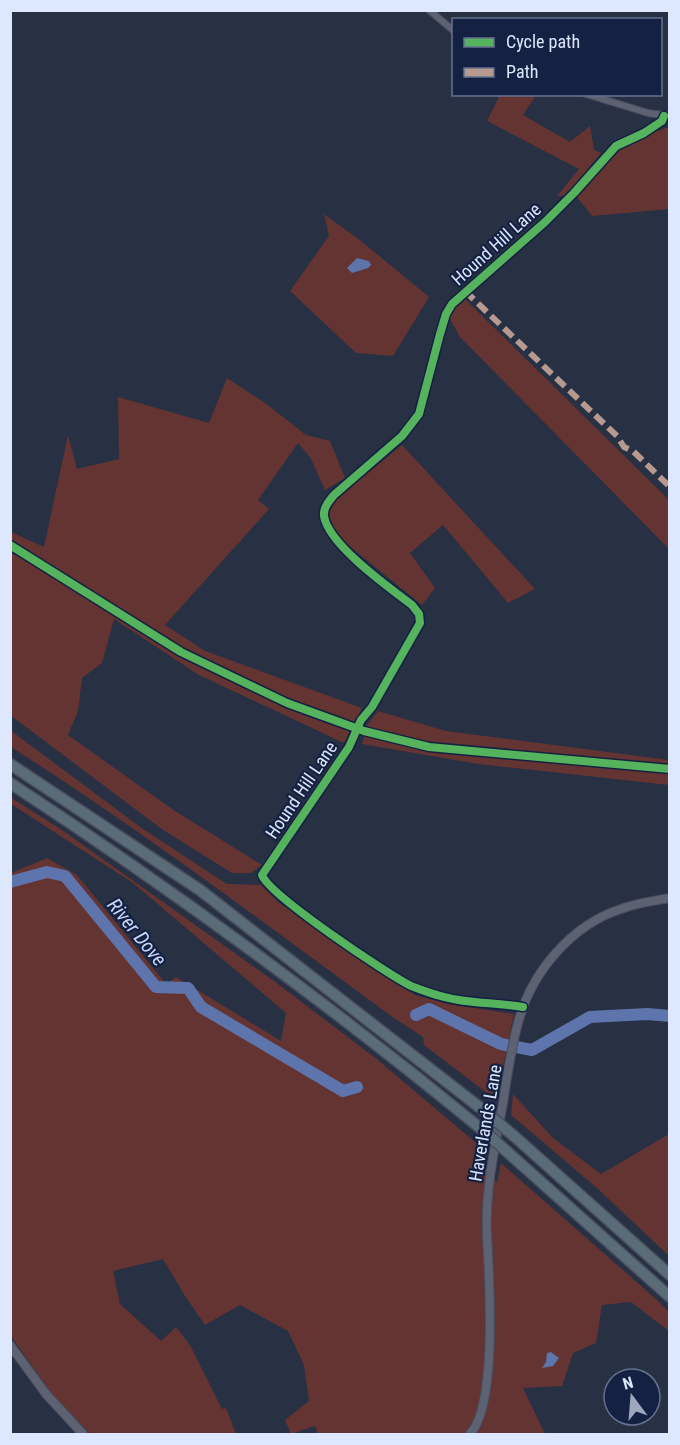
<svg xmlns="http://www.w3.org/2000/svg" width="680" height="1445" font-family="'Roboto Condensed',sans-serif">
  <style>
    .green { fill: #643433 }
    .water { fill: #5d74ac }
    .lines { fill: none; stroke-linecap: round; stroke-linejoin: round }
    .river { stroke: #5d74ac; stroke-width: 12 }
    .minor-casing { stroke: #484e5f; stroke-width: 8 }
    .tertiary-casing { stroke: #484e5f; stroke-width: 10 }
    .motorway-casing { stroke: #484e5f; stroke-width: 13 }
    .minor { stroke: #5c6271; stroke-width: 6 }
    .tertiary { stroke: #5c6271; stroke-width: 8 }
    .motorway { stroke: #5a6c77; stroke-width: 10 }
    .motorway-bridge-casing { stroke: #484e5f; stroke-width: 13; stroke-linecap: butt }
    .motorway-bridge { stroke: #5a6c77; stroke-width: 10 }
    .quiet { stroke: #b69a8f; stroke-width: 6; stroke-dasharray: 12 6; stroke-linecap: butt }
    .cycleway-casing { stroke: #142143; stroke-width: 11 }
    .cycleway { stroke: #56b35d; stroke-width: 8 }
    .labels { text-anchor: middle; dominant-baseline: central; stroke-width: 4.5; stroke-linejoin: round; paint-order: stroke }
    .street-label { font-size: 18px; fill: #dde7fe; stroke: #142143 }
    .water-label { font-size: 20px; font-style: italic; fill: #c8d8fa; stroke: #142143 }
  </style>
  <rect width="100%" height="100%" fill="#283043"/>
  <path class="green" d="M500 95H536L523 115 570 142 590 126 594 150 601 153 566 196H557L579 169 487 121Z
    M669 127V209L592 216 576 196 618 150 643 136Z
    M324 214 361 241 429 297 393 356 356 353 290 291 329 236Z
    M464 298 669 500V549L460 337 449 317 455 305Z
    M227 378 265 403 306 435 330 441 345 478 325 490 310 457 298 443 258 500 269 509 165 625 205 651 362 708 344 743 199 675 114 619 102 663 82 678 78 711 68 735 175 811 262 865 251 873H232L163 830 10 715 11 532 44 547 68 435 77 469 119 459 118 397 209 423Z
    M402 445 535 589 508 603 443 525 410 553 435 588 422 605 337 536 329 516 331 503Z
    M378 711 446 731 669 760V785L478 764 362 744 367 725Z
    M10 730 143 829 227 884 261 885 279 903 415 995 449 1004 514 1014 496 1100 424 1045 423 1037 394 1018C268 926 143 831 11 747Z
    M10 797 62 830 274 981 378 1060 488 1153 484 1167 497 1183 501 1163 656 1299 669 1312V1331L631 1302 602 1305 596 1343 573 1353 562 1386 523 1388 545 1434H318L315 1426 291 1434 285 1420 309 1401 304 1365 288 1331 240 1305 205 1325 185 1296 163 1259 113 1271 120 1304 161 1341 176 1327 190 1345 222 1409 226 1408 236 1434H90L51 1393 11 1336V873L47 858 77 875 166 984 176 977 281 1041 286 1013 133 883 11 804Z
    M513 1094 553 1138 601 1174 669 1134V1256L597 1188 511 1115Z"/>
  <path class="water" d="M357 258 369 261 371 265 368 268 352 273 347 268Z
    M551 1352 559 1358 553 1366 542 1368 546 1362 547 1353Z"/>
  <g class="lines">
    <path class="river" d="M10 882 47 872 65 876 156 987 188 988 201 1007 343 1091 357 1087
      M416 1015 429 1009 501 1044 532 1050 590 1017 647 1014 670 1016"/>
    <defs>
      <path id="minor" d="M429 10 454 31
        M586 94 648 113 670 116
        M523 1007C494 1002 465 1004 437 995 429 993 419 989 411 986 387 974 269 895 262 875L349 747 361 720 372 707 420 623 419 614 412 605C388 587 328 544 324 516 323 508 329 501 334 495L402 436 419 414 440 334 446 314 452 304 545 222 574 193 616 146 644 133 662 121 664 116"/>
      <path id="tertiary" d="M10 1345 46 1394 83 1434
        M470 1434C498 1405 489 1276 487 1234 485 1190 495 1146 503 1103 507 1076 511 1049 518 1023 531 973 571 925 621 909 636 903 653 901 670 898"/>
      <path id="motorway" d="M10 764 200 890 483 1110
        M10 783C175 891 333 1007 485 1132
        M514 1136 670 1275
        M513 1157 670 1297"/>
    </defs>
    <use href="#minor" class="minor-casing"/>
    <use href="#tertiary" class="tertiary-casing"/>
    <use href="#motorway" class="motorway-casing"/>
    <use href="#minor" class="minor"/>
    <use href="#tertiary" class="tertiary"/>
    <use href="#motorway" class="motorway"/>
    <defs>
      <path id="motorway-bridge" d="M483 1110 514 1136
        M485 1132 513 1157"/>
    </defs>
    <use href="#motorway-bridge" class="motorway-bridge-casing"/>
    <use href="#motorway-bridge" class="motorway-bridge"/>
    <path class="quiet" d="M465 291 617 436 624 447 633 451 670 487"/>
    <defs>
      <path id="cycleway" d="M10 545 181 652 287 703 364 731 429 747 670 769
        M523 1007C494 1002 465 1004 437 995 429 993 419 989 411 986 387 974 269 895 262 875L349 747 361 720 372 707 420 623 419 614 412 605C388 587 328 544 324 516 323 508 329 501 334 495L402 436 419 414 440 334 446 314 452 304 545 222 574 193 616 146 644 133 662 121 664 116"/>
    </defs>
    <use href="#cycleway" class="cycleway-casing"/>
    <use href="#cycleway" class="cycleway"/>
  </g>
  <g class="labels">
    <g class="street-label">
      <text transform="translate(496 244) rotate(-42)">Hound Hill Lane</text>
      <text transform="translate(301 790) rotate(-56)">Hound Hill Lane</text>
      <text transform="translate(485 1123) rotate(-80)">Haverlands Lane</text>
    </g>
    <g class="water-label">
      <text transform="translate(137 932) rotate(51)">River Dove</text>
    </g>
  </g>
  <rect width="680" height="1445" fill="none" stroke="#dde7fe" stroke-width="24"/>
  <rect x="452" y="18" width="210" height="78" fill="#142143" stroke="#64708e" stroke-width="1.5"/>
  <rect x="464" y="38" width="30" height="9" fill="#56b35d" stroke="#64708e" stroke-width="1.5"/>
  <text x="506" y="48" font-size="18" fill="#dde7fe">Cycle path</text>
  <rect x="464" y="68" width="30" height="9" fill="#b69a8f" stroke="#64708e" stroke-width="1.5"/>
  <text x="506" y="78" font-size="18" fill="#dde7fe">Path</text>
  <g transform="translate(632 1397) rotate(344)"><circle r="28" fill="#142143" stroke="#64708e" stroke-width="1.5"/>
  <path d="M0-4.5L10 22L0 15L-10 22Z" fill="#9ea7bd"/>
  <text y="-9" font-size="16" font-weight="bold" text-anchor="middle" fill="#dde7fe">N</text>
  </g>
</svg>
